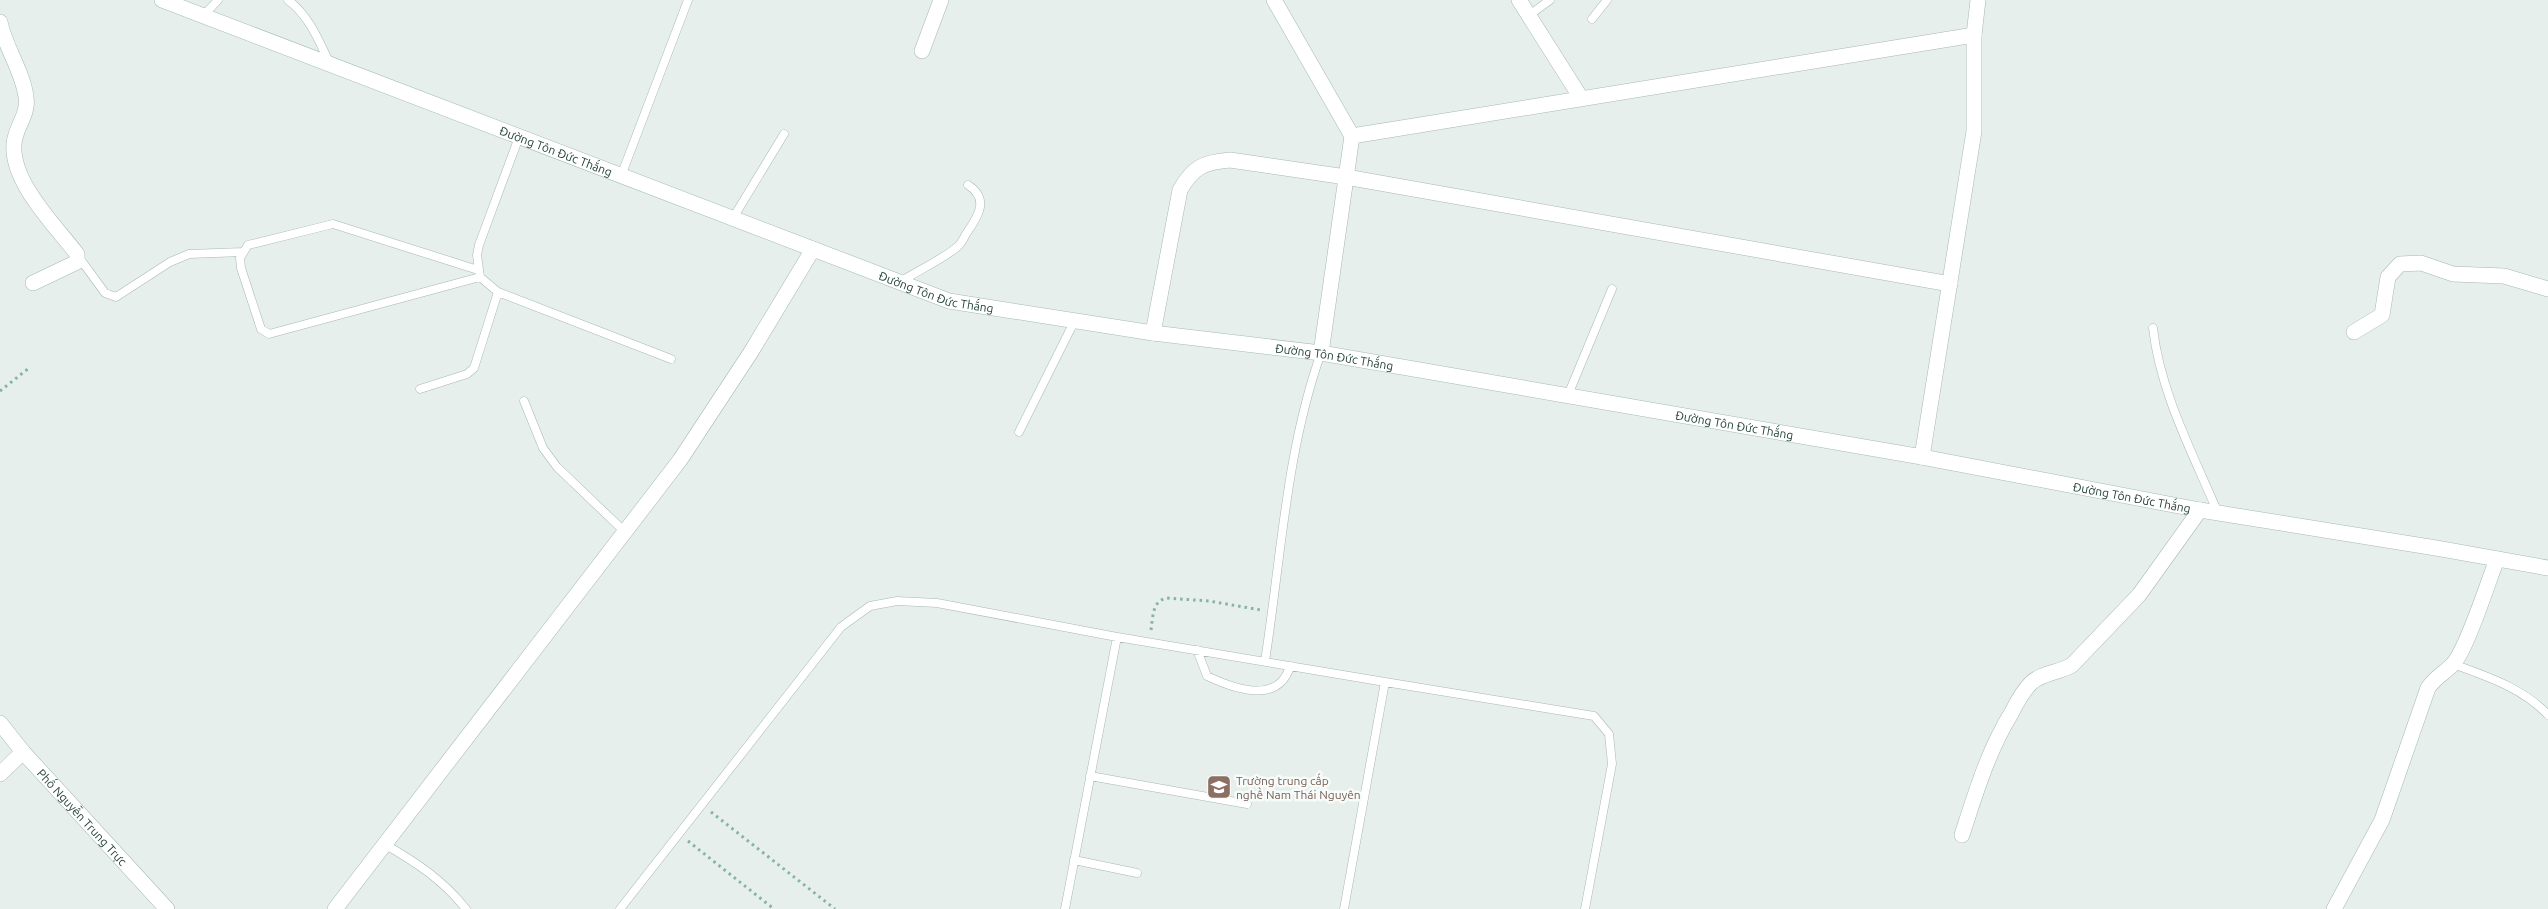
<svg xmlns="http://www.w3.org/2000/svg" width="2548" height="909" font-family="Ubuntu,sans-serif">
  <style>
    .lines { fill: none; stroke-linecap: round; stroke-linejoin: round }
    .service-casing { stroke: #a8b8b2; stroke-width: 9 }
    .minor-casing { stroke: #a8b8b2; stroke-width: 16 }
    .secondary-casing { stroke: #a4bbb3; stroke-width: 16 }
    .path { stroke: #86b3a5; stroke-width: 3; stroke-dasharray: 2.5 4; stroke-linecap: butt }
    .service { stroke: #fff; stroke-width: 8 }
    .minor { stroke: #fff; stroke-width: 15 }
    .secondary { stroke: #fff; stroke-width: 15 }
    .labels { text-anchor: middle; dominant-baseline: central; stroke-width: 5; stroke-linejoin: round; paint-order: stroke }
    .street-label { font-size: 12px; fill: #24423a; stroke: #f7fbf9 }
    .education-label { font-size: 12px; fill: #785e54; stroke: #f7fbf9; text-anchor: start }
  </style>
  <rect width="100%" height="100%" fill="#e6efeb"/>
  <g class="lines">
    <defs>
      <path id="service" d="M288 0C309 16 318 39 329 62
        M203 16 218 0
        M1528 16 1550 0
        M1592 19 1607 0
        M519 137 479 245 477 255 480 277 498 292 671 359
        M621 176 688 0
        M733 218 784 134
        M78 256 105 293 116 297 170 262 189 254 243 252
        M478 270 333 224 248 245 240 258 241 268 261 329 269 334 480 277
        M900 282C915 272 945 258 957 247 961 244 964 238 966 234 978 217 990 199 968 185
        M2153 328C2160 392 2193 454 2218 513
        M420 389 467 374 474 368 498 292
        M1568 395 1612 289
        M524 401 543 448 557 467 625 532
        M1019 432 1075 320
        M1197 650 1207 676C1226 685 1263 700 1281 682 1286 678 1288 671 1291 666
        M1265 661C1281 559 1286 451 1321 353
        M2453 664C2488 677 2523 688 2548 715
        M1385 682 1594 716 1609 734 1612 764 1585 909
        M1090 776 1247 804
        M386 845C417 863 443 880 466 909
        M1074 860 1137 873
        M620 909 841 627 870 606 897 601 937 603 1117 637 1385 682 1344 909
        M1065 909 1117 637"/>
      <g id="minor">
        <path d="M1274 0 1352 136 1321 353"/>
        <path d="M1519 0 1581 98"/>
        <path d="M0 22C5 47 23 72 26 97 29 115 15 127 14 144 11 182 54 224 77 254V262L33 283"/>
        <path d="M922 51 941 0"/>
        <path d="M1352 136 1974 35"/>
        <path d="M2354 332 2382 315 2388 277 2400 264 2421 263 2453 274 2504 276 2548 289"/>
        <path d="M1153 333 1180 190C1193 167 1204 162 1230 160L1346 177 1950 284"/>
        <path d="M1922 457 1974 131V35L1978 0"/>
        <path id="s1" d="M0 723 23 752 167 909"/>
        <path d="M0 774 23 752"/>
        <path d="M1962 835C1976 792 1988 751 2012 712 2017 702 2023 691 2031 683 2043 672 2059 673 2072 665L2139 595 2200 510"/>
        <path d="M335 909 680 460 751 352 813 249"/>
        <path d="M2334 909 2382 820 2428 688C2436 676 2445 673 2453 664 2467 649 2488 582 2497 559"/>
      </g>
      <g id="secondary">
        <path id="s2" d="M162 0 949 301 1153 333 1321 353 1922 457 2200 510 2436 548 2548 568"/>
      </g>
    </defs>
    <use href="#service" class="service-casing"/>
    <use href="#minor" class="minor-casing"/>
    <use href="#secondary" class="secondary-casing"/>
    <path class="path" d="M0 391 29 368
      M1151 630C1153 617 1152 602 1166 598L1209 601 1261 610
      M711 812 835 909
      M688 841 774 909"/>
    <use href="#service" class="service"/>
    <use href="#minor" class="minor"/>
    <use href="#secondary" class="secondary"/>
  </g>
  <defs>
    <symbol id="university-square" viewBox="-11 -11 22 22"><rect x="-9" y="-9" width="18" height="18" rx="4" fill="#8d6e63" stroke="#f7fbf9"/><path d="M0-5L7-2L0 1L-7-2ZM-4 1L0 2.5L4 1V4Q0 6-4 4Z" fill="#fff"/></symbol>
  </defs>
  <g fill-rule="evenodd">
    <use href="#university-square" x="1205" y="773" width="28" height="28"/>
  </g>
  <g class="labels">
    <g class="street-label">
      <text stroke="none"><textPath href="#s2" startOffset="422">Đường Tôn Đức Thắng</textPath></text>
      <text stroke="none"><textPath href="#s2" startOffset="828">Đường Tôn Đức Thắng</textPath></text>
      <text stroke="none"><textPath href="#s2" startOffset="1232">Đường Tôn Đức Thắng</textPath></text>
      <text stroke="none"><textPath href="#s2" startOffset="1638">Đường Tôn Đức Thắng</textPath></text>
      <text stroke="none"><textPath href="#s2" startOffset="2042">Đường Tôn Đức Thắng</textPath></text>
      <text stroke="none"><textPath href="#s1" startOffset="125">Phố Nguyễn Trung Trực</textPath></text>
    </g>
    <g class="education-label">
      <text x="1236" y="780">Trường trung cấp<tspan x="1236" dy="14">nghề Nam Thái Nguyên</tspan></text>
    </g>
  </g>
</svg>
